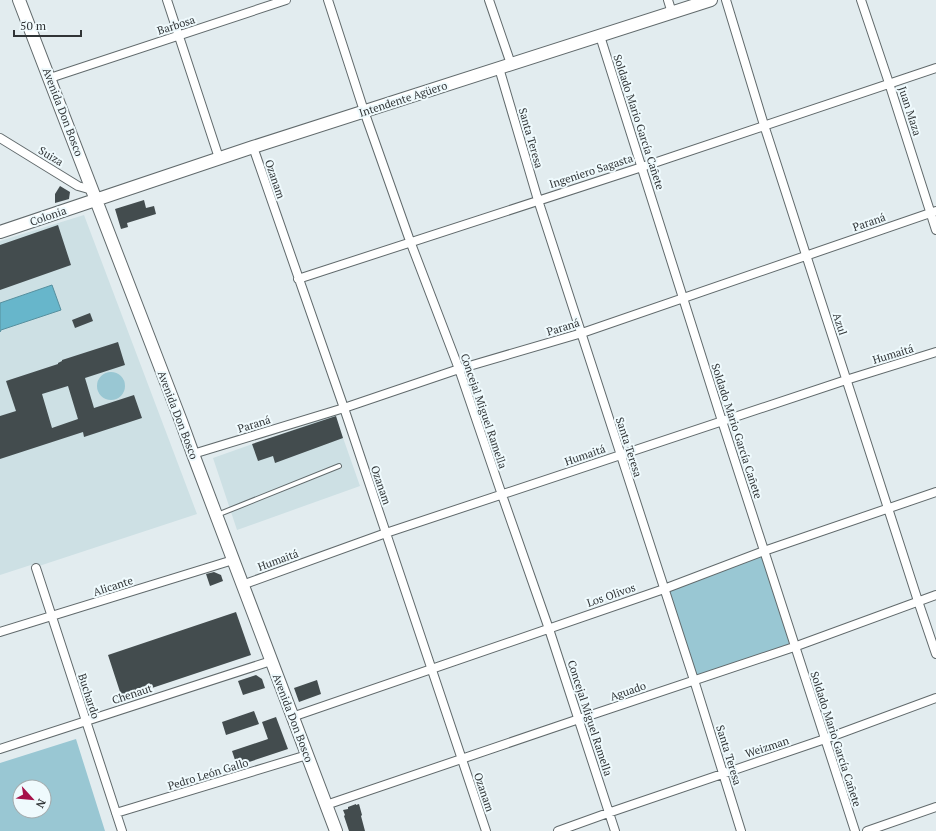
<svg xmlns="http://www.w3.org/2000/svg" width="936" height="831" font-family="'PT Serif',serif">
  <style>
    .built { fill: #cde0e4 }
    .green { fill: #99c7d3; fill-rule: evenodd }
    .water { fill: #67b6cb; stroke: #568f9e }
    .building { fill: #434c4e; fill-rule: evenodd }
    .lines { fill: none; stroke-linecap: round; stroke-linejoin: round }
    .lane-casing { stroke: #616a6c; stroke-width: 6 }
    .street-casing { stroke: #616a6c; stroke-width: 10 }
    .secondary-casing { stroke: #616a6c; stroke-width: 14 }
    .lane { stroke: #fff; stroke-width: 4 }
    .street { stroke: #fff; stroke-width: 8 }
    .secondary { stroke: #fff; stroke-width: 12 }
    .labels { text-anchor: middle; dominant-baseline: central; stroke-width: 4; stroke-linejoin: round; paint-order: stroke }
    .street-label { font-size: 11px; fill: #303436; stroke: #effafd }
  </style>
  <rect width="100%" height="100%" fill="#e2ecef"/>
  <path class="built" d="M84 215 197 514 39 566 37 563 0 575V241Z
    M335 415 360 486 237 530 213 458Z"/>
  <path class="green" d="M97 386a14 14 0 1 1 28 0a14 14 0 1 1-28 0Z
    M764 551 794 647 694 680 664 589Z
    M76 739 105 831H0V763ZM20 787H44V811H20Z"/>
  <path class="water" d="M52 285 61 310 1 330 0 332V303Z"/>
  <path class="building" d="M60 186 70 192 69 199 55 203V194Z
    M144 200 146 208 154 206 156 214 127 223 128 227 121 229 115 209Z
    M58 225 71 265 0 290V245Z
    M90 313 93 321 75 328 72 320Z
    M118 342 125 365 85 378 94 408 134 395 142 418 84 437 83 432 0 459V416L16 411 6 381 58 364V363L62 361V360ZM68 386 78 419 52 428 42 394Z
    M336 416 343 438 275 463 273 456 258 461 252 444Z
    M214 572 221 575 223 581 210 586 206 574Z
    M236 612 251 655 122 698 108 655Z
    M256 675 262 679 265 688 243 695 238 681Z
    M317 680 321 694 299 702 294 688Z
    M254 711 259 724 226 735 222 722Z
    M276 717 288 749 237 766 232 751 268 739 262 722Z
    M356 804V805L359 804 362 815 361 816 365 831H349L344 816 345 815 343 810 348 809V807Z"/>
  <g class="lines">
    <defs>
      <path id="lane" d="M217 515 339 466"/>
      <path id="street" d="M167 0 219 158
        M328 0 364 111 410 241 459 369 502 495 549 629 615 831
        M489 0 511 64
        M668 0 672 13
        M726 0 764 125 918 601 936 654
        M861 0 889 83 936 230
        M600 36 722 421 855 831
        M499 68 538 200 694 680 741 831
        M50 78 286 0
        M0 138 78 186 92 190
        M253 147 344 408 486 831
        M298 279 642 167 936 68
        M193 454 344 408 459 369 582 333 936 211
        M36 568 122 831
        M242 585 386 533 846 380 936 352
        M0 632 233 560
        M292 717 664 589 764 551 936 492
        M0 749 271 661
        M326 805 579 719 794 647 936 595
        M116 813 307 755
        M558 831 608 813 825 739 936 698
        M867 831 936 807"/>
      <path id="secondary" d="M19 0 181 421 193 454 336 831
        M0 232 253 147 711 0"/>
    </defs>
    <use href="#lane" class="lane-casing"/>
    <use href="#street" class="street-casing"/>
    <use href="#secondary" class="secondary-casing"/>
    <use href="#lane" class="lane"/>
    <use href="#street" class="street"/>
    <use href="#secondary" class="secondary"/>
  </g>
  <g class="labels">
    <g class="street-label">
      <text transform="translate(176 25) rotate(-18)">Barbosa</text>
      <text transform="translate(403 99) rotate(-18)">Intendente Agüero</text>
      <text transform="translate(910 111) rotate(72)">Juan Maza</text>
      <text transform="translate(63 112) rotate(69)">Avenida Don Bosco</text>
      <text transform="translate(639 122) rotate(72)">Soldado Mario García Cañete</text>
      <text transform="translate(531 138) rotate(74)">Santa Teresa</text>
      <text transform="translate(51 156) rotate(31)">Suiza</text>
      <text transform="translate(591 171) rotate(-18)">Ingeniero Sagasta</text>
      <text transform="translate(275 179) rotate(71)">Ozanam</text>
      <text transform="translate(48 216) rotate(-19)">Colonia</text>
      <text transform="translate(869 222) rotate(-19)">Paraná</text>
      <text transform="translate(840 324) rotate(72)">Azul</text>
      <text transform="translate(563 327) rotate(-17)">Paraná</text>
      <text transform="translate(893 354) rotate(-17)">Humaitá</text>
      <text transform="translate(484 411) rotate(71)">Concejal Miguel Ramella</text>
      <text transform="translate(178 415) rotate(69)">Avenida Don Bosco</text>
      <text transform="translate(254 424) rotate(-17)">Paraná</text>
      <text transform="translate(737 431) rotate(72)">Soldado Mario García Cañete</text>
      <text transform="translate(629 447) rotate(72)">Santa Teresa</text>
      <text transform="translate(585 455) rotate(-19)">Humaitá</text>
      <text transform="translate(381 485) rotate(71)">Ozanam</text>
      <text transform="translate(278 560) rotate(-20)">Humaitá</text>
      <text transform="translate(113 586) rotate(-18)">Alicante</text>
      <text transform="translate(611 595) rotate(-19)">Los Olivos</text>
      <text transform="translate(628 691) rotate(-19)">Aguado</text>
      <text transform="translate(132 694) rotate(-18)">Chenaut</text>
      <text transform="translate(89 696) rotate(72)">Buchardo</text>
      <text transform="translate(293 718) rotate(69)">Avenida Don Bosco</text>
      <text transform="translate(590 718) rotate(72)">Concejal Miguel Ramella</text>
      <text transform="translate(836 739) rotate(72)">Soldado Mario García Cañete</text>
      <text transform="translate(767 747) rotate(-18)">Weizman</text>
      <text transform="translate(729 755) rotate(73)">Santa Teresa</text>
      <text transform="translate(208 774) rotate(-17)">Pedro León Gallo</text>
      <text transform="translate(484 792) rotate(71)">Ozanam</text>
    </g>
  </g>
  <g transform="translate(32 799) rotate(117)"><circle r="19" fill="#effafd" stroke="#a3abad"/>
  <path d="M0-3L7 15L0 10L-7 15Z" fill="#a61149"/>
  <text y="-6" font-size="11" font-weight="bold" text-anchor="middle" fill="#303436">N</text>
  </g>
  <path d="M14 30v6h67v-6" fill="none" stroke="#303436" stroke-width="2"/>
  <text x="20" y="30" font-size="12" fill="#303436" stroke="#effafd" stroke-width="3" paint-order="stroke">50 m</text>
</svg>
